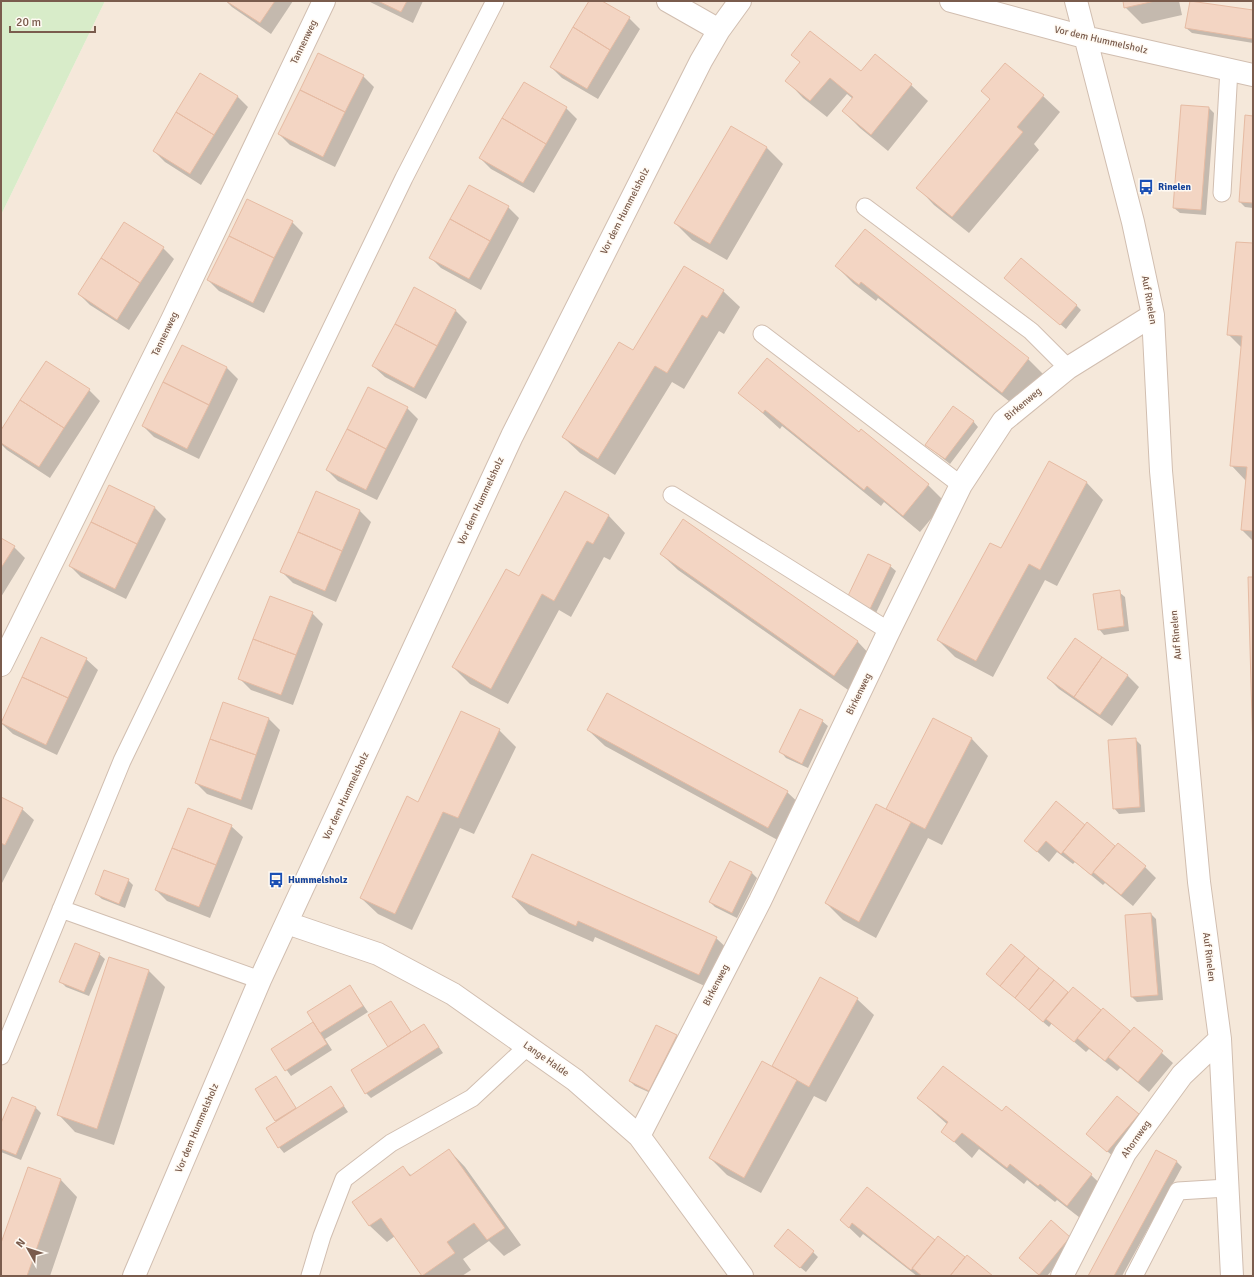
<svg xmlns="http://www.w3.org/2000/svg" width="1254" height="1277" font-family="Signika,sans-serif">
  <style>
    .residential { fill: #f5e8da }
    .green { fill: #d8ecc9 }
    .shadow { fill: #0003 }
    .building { fill: #f3d5c3; stroke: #e6bba3 }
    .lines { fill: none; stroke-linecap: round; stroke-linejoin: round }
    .lane-casing { stroke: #d1beb0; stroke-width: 19 }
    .street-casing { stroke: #d1beb0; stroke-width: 24 }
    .lane { stroke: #fff; stroke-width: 17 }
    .street { stroke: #fff; stroke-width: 22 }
    .labels { text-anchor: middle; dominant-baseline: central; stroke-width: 3; stroke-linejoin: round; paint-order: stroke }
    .street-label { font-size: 10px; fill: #7a5c4d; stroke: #fffaf3 }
    .transit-label { font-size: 10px; font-weight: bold; fill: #164399; stroke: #fffaf3; text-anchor: start }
  </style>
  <rect width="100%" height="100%" fill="#fdf6ec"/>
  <path class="residential" d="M105 1H1253V1276H1V215Z"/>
  <path class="green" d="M1 1H105L1 215Z"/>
  <path class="shadow" d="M226 1H293L271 34 232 7Z
    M368 1H423L413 23Z
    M590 1H600L629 18 640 29 598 99 562 78 551 67Z
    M1124 1H1179L1182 15 1142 24 1125 7Z
    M1253 11V43L1192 33 1186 28Z
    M792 54 861 73 875 55 911 85 928 101 888 151 860 128 843 111 853 99 847 94 827 117 803 98 787 81 801 63Z
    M1005 64 1043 96 1060 112 1034 144 1039 150 969 233 934 205 918 188 991 100Z
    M363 76 374 87 335 167 290 145 279 134Z
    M237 96 248 107 201 185 165 162 154 151Z
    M566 108 577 119 534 193 491 169 480 158Z
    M1209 108 1214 113 1206 215 1180 213 1174 208Z
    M1253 117V208L1245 207 1240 202Z
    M766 147 783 164 727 260 692 240 675 223Z
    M508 207 519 218 481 290 441 268 430 257Z
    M292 222 303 233 264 313 219 291 208 280Z
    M865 231 1028 359 1045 376 1019 409 878 298 876 301 853 283 836 266Z
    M1253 244V541L1242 530 1246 481 1231 465 1242 348 1228 334Z
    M163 248 174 259 129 330 90 305 79 294Z
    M1005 278 1076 305 1081 310 1066 329Z
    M723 291 740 307 724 334 719 331 684 389 672 382 615 475 580 453 563 437 633 351Z
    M456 311 467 322 426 399 385 377 373 366Z
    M182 346 227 368 238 379 199 459 154 437 143 426Z
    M89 390 100 401 50 478 7 450 1 444V431Z
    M740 393 859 433 861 431 928 485 945 502 920 532 884 502 881 506 782 426 780 429Z
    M407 408 418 419 377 500 338 481 327 470Z
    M973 421 978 427 950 464 926 445Z
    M1049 463 1087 483 1103 500 1057 586 1045 580 993 677 955 657 938 640 1002 550Z
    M110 486 155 508 166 519 126 599 81 577 70 566Z
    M316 492 360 511 371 522 336 602 293 583 282 572Z
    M566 493 609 516 625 533 610 560 604 557 571 617 559 610 508 704 470 684 453 667 520 577Z
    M684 521 858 642 874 659 851 692 678 570 661 554Z
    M1 539 14 547 25 558 1 597Z
    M890 566 896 571 876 613 854 603Z
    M1119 592 1125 597 1129 631 1104 635 1099 629Z
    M312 613 323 624 293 705 251 690 240 679Z
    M1075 639 1128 676 1139 687 1112 726 1059 689 1048 678Z
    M86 659 98 670 57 755 13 734 1 723Z
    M224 703 269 719 280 730 252 810 207 794 196 783Z
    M934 720 972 739 988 756 942 845 928 838 876 938 843 920 826 903 887 810Z
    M822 721 828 726 808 768 786 758 781 752Z
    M499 730 516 747 474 834 460 828 412 930 378 914 361 898 419 803Z
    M588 730 787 792 804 808 785 844 605 746Z
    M1135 739 1141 745 1145 812 1119 814 1114 808Z
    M1 798 22 809 34 820 1 885Z
    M1087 824 1116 847 1145 867 1156 878 1133 906 1105 883 1103 885 1075 862 1073 864 1057 852 1049 862 1025 841 1085 826Z
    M231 826 243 837 210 918 167 901 156 890Z
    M752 873 757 878 737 918 715 907 710 902Z
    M128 880 133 885 125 908 102 899 96 894Z
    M513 897 716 938 733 954 716 991 595 937 593 942 529 914Z
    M1151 914 1156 919 1163 1000 1137 1002 1132 997Z
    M1011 946 1068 993 1073 988 1101 1011 1103 1009 1130 1032 1134 1028 1173 1063 1149 1092 1120 1068 1117 1071 1089 1049 1086 1052 1052 1023 1049 1027 987 974Z
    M99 954 105 959 89 996 66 987 60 981Z
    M149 971 165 987 114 1145 75 1132 59 1115Z
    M821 979 857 999 874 1015 826 1102 814 1096 761 1193 727 1175 710 1158 773 1068Z
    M350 986 368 1012 325 1039 332 1050 291 1076 272 1050 315 1022Z
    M391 1002 412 1033 424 1025 443 1053 371 1098 366 1093 390 1047Z
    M676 1036 681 1041 655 1095 635 1086 630 1081Z
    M275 1077 297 1109 331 1087 348 1112 284 1153 279 1147 276 1122 256 1089Z
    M13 1098 36 1108 41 1113 21 1160 1 1152V1126Z
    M918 1098 1002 1113 1006 1108 1091 1175 1108 1191 1084 1221 1057 1200 1055 1202 1027 1180 1024 1184 979 1149 972 1158 942 1131 948 1125Z
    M1138 1115 1144 1120 1113 1156 1092 1139Z
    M449 1150 465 1167 521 1245 504 1256 489 1241 463 1259 471 1270 462 1276H424L395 1236 387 1242 370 1226 354 1202 403 1168 412 1176Z
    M1157 1151 1177 1162 1182 1167 1122 1276H1089Z
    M28 1169 61 1180 77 1197 50 1276H1V1245Z
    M841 1220 935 1241 938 1238 991 1276H917L863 1234 860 1238Z
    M1051 1222 1075 1243 1047 1276H1040L1025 1263Z
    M780 1251 813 1252 818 1257 806 1272Z"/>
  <path class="building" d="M226 1H275L260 23Z
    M378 1H407L401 12Z
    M589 1H602L630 17 610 50 573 27Z
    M1123 1H1155L1124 8Z
    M1190 1 1253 10V39L1185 28Z
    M573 27 610 50 587 89 550 67Z
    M810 31 861 71 875 54 912 84 871 135 842 111 853 97 830 78 810 101 785 81 800 62 791 55Z
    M318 53 364 75 345 112 300 90Z
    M1005 63 1044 95 1017 127 1023 132 952 217 916 188 990 99 981 91Z
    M200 73 238 96 214 135 176 112Z
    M524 82 567 107 546 144 502 118Z
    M300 90 345 112 323 157 278 134Z
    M1181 105 1209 107 1201 210 1173 208Z
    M176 112 214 135 190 174 153 151Z
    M1245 115 1253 116V203L1239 202Z
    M502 118 546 144 523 183 479 158Z
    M731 126 767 147 710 244 674 223Z
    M469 185 509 206 490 241 450 219Z
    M247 199 293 221 274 258 229 236Z
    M450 219 490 241 469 279 429 258Z
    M124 222 164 247 140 283 101 258Z
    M865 229 1029 358 1002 393 861 282 859 285 835 266Z
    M229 236 274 258 253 303 207 280Z
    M1236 242 1253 243V531L1241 530 1247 467 1230 466 1242 336 1227 335Z
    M101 258 140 283 117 320 78 294Z
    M1021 258 1077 305 1060 325 1004 278Z
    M684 266 724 290 707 318 702 315 667 373 655 366 598 459 562 437 619 342 633 350Z
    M414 287 456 310 437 346 395 324Z
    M395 324 437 346 414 388 372 366Z
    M182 345 227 367 209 405 163 382Z
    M767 358 859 432 861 429 929 484 903 516 867 486 864 490 765 410 763 413 738 393Z
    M46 361 90 389 64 428 20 400Z
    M163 382 209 405 187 449 142 426Z
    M368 387 408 407 386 449 347 429Z
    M20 400 64 428 39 467 1 443V430Z
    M953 406 974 421 945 459 925 445Z
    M347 429 386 449 366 490 326 470Z
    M1049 461 1087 482 1040 570 1029 564 976 661 937 640 990 543 1001 548Z
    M109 485 155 507 137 544 91 522Z
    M316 491 360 510 342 551 298 532Z
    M565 491 609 515 593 544 587 541 554 601 542 594 491 689 452 667 506 569 519 576Z
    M683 519 858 641 834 676 660 554Z
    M91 522 137 544 115 589 69 566Z
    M298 532 342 551 325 591 280 572Z
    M1 538 15 546 1 568Z
    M868 554 891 565 870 609 847 598Z
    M1248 577H1253V754Z
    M1120 590 1124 626 1098 630 1093 594Z
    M270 596 313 612 296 655 253 639Z
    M41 637 87 658 68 698 22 677Z
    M1075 638 1102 657 1074 697 1047 678Z
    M253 639 296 655 281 695 238 679Z
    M1102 657 1128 675 1100 715 1074 697Z
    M22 677 68 698 46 745 1 723Z
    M607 693 788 791 768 828 587 730Z
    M223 702 269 718 256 755 210 739Z
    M800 709 823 720 802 764 779 752Z
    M461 711 500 729 458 818 443 812 395 914 360 898 407 796 418 802Z
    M933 718 972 738 925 829 886 809Z
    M1136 738 1140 807 1113 809 1108 740Z
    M210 739 256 755 241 800 195 783Z
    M1 797 23 808 5 845 1 843Z
    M1056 801 1085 825 1061 854 1046 841 1037 852 1024 841Z
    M876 804 911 822 859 922 825 903Z
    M188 808 232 825 216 865 172 848Z
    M1087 822 1115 846 1091 875 1063 852Z
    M1118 843 1146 866 1121 895 1093 872Z
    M172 848 216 865 199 907 155 890Z
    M532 854 717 937 699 975 578 921 576 926 512 897Z
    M730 861 752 872 732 913 709 902Z
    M104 870 129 879 119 904 95 894Z
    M1151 913 1158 995 1131 997 1125 915Z
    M75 943 100 953 84 992 59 982Z
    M1011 944 1025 956 1000 986 986 974Z
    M1025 956 1039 968 1015 998 1000 986Z
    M109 957 149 970 97 1129 57 1115Z
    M1039 968 1054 980 1029 1010 1015 998Z
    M820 977 858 998 809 1087 772 1066Z
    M1054 980 1068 992 1043 1022 1029 1010Z
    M350 985 363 1006 320 1033 307 1012Z
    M1073 987 1101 1010 1074 1042 1046 1019Z
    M391 1001 411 1032 388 1047 368 1015Z
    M1103 1008 1130 1031 1105 1061 1077 1038Z
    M313 1022 327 1044 285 1071 271 1049Z
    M424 1024 439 1047 365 1094 351 1070Z
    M656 1025 677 1035 649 1091 629 1081Z
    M1134 1027 1163 1051 1138 1082 1108 1057Z
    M762 1061 797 1080 744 1178 709 1158Z
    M943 1066 1002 1111 1006 1106 1092 1174 1067 1206 1040 1184 1038 1186 1010 1164 1007 1168 962 1133 954 1142 941 1132 948 1122 917 1098Z
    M276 1076 296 1108 275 1121 255 1089Z
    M331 1086 344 1106 278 1148 266 1128Z
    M1117 1096 1139 1114 1107 1152 1086 1134Z
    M12 1097 36 1107 16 1155 1 1149V1123Z
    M449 1149 505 1228 487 1240 474 1223 447 1242 455 1253 422 1276 381 1218 369 1226 352 1202 403 1166 410 1176Z
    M1156 1150 1177 1161 1114 1276H1088Z
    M28 1167 61 1179 27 1276H1V1243Z
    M867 1187 935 1240 911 1270 852 1223 849 1228 840 1220Z
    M1051 1220 1070 1237 1039 1275 1019 1258Z
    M788 1229 814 1251 800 1268 774 1246Z
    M938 1236 965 1257 950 1276H922L912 1268Z
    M967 1255 993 1276H950Z"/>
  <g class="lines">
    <defs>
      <path id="lane" d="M1222 193 1229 69
        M865 207 1031 331 1068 368
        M762 334 961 485
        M672 495 889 631
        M61 909 260 980
        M1 1056 122 761 404 178 495 1
        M310 1276 322 1236 344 1179 391 1143 472 1098 528 1046
        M1134 1276 1178 1191 1227 1188"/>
      <path id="street" d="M668 1 719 30
        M951 1 1084 37 1253 75
        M1076 1 1133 222 1153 315 1161 471 1199 882 1220 1039 1232 1276
        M1 665 172 320 324 1
        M287 923 378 954 453 994 575 1080 639 1136 742 1276
        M639 1136 760 901 889 631 961 485 1003 421 1068 368 1153 315
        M134 1276 260 980 512 436 701 61 719 30 740 1
        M1062 1276 1125 1153 1182 1075 1220 1039"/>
    </defs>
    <use href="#lane" class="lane-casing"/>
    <use href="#street" class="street-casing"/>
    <use href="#lane" class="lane"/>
    <use href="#street" class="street"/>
  </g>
  <defs>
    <symbol id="bus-bare" viewBox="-9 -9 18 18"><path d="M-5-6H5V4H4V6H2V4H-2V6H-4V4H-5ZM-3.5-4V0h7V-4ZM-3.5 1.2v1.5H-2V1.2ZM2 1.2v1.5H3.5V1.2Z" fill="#1a4fb4" stroke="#fffaf3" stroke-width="2.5" paint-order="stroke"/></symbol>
  </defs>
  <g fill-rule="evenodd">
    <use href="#bus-bare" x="1135" y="176" width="22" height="22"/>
    <use href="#bus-bare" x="265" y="869" width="22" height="22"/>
  </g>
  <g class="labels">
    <g class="street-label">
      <text transform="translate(1101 40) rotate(13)">Vor dem Hummelsholz</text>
      <text transform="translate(304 42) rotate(-64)">Tannenweg</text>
      <text transform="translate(625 211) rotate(-63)">Vor dem Hummelsholz</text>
      <text transform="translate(1149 300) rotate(80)">Auf Rinelen</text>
      <text transform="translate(165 334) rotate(-64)">Tannenweg</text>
      <text transform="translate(1023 404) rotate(-40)">Birkenweg</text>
      <text transform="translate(481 501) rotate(-65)">Vor dem Hummelsholz</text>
      <text transform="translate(1176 635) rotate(-95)">Auf Rinelen</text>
      <text transform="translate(859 694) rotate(-64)">Birkenweg</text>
      <text transform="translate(346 796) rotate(-65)">Vor dem Hummelsholz</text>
      <text transform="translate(1209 957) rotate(83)">Auf Rinelen</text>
      <text transform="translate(716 985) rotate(-63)">Birkenweg</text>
      <text transform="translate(546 1059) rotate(35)">Lange Halde</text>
      <text transform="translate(197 1128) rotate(-67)">Vor dem Hummelsholz</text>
      <text transform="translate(1136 1139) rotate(-55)">Ahornweg</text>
    </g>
    <g class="transit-label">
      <text x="1158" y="187">Rinelen</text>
      <text x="288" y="880">Hummelsholz</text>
    </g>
  </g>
  <rect width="1254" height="1277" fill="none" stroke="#7a5c4d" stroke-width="4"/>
  <g transform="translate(28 1249) rotate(309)" stroke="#fffaf3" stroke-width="3" paint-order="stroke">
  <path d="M0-3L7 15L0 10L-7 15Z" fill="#7a5c4d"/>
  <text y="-6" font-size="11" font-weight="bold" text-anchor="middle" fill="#7a5c4d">N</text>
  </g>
  <path d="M10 26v6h85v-6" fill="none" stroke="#7a5c4d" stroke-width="2"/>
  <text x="16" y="26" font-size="12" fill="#7a5c4d" stroke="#fffaf3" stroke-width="3" paint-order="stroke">20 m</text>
</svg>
